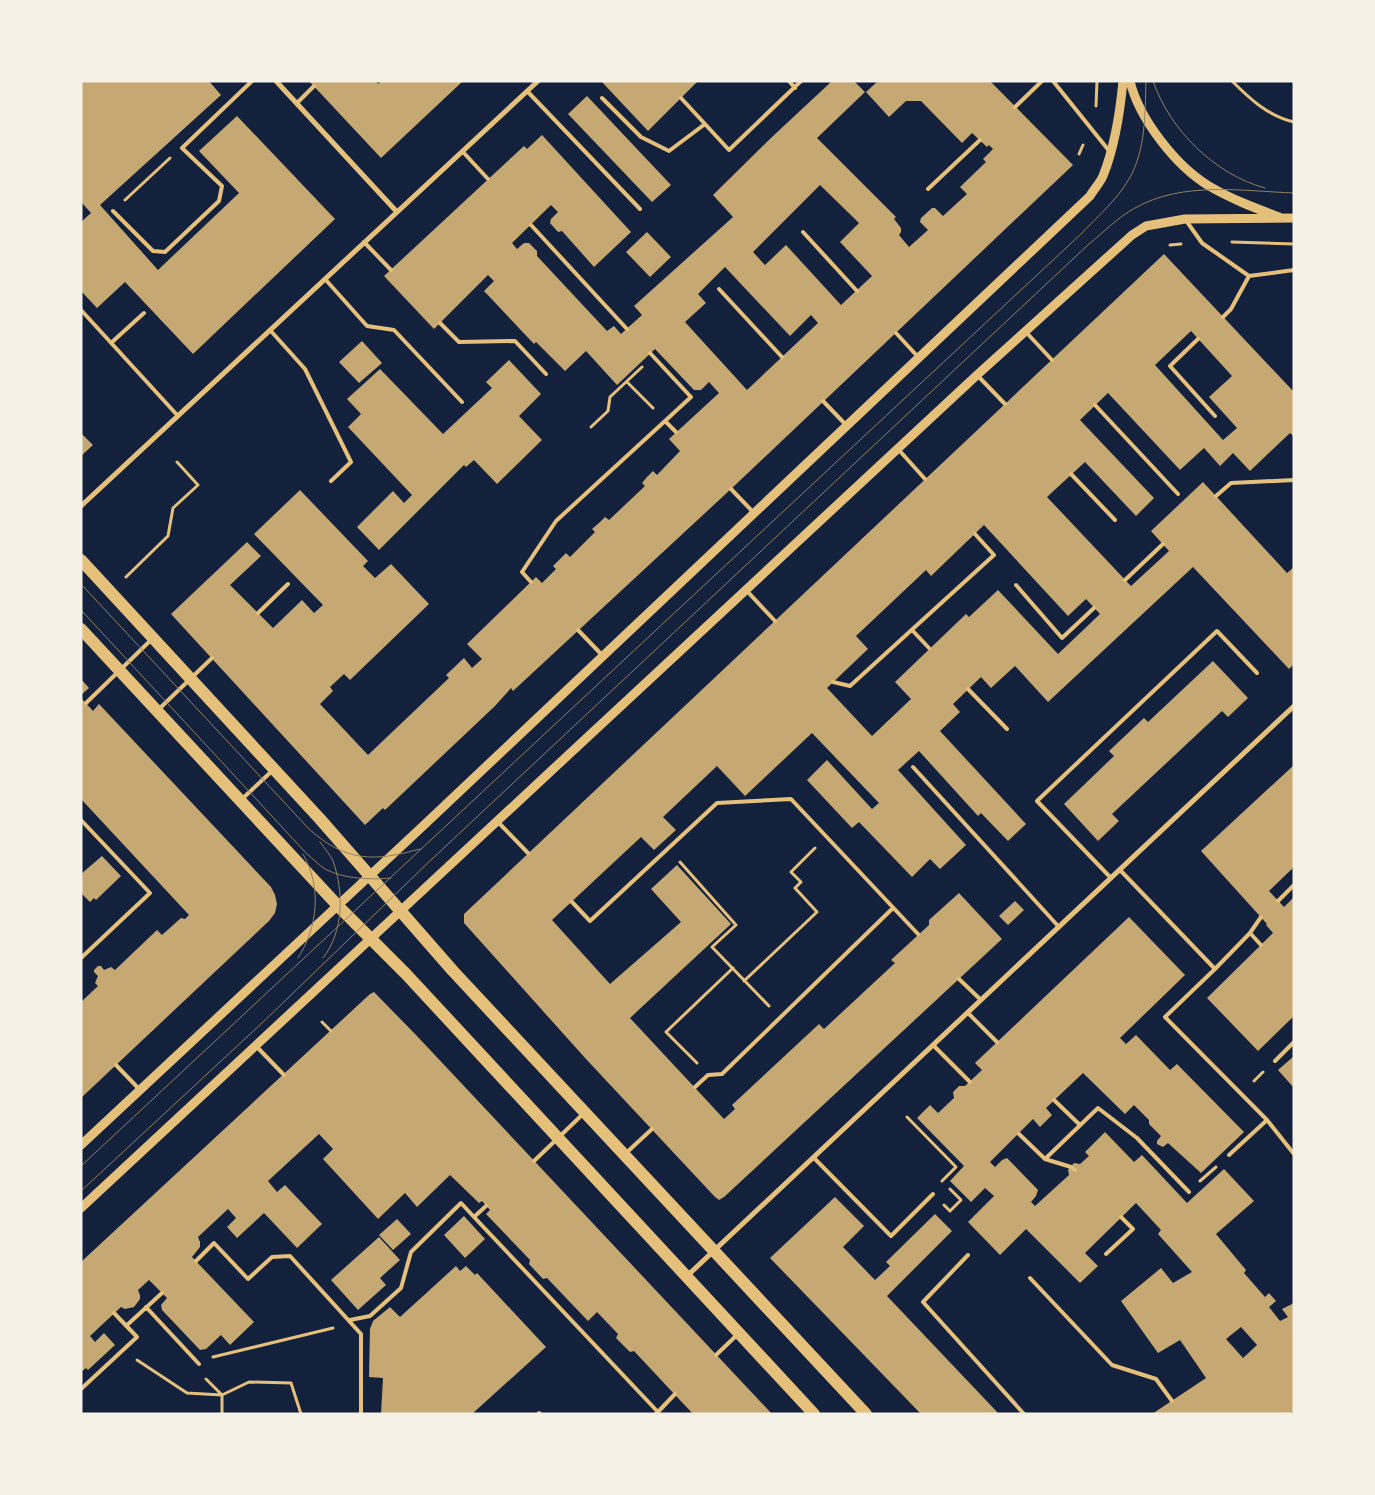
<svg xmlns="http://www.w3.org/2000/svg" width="1375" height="1495" font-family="Montserrat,sans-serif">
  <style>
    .building { fill: #c6a872; fill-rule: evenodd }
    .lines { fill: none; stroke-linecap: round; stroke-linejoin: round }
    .path { stroke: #e5c07b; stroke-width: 3 }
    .service { stroke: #e5c07b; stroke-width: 4 }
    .minor { stroke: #e5c07b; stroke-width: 5 }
    .tertiary { stroke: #e5c07b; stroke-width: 9 }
    .primary { stroke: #e5c07b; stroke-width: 12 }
    .tram { stroke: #918062; stroke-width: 1 }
  </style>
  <rect width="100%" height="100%" fill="#14213d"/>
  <path class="building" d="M81 81H209L221 95 100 205 158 270 239 193 199 151 237 116 335 219 193 354 125 282 97 308 81 291V222L91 213 81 202Z
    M309 81H376L378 84 381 81H463L381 158Z
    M601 81H698L648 131Z
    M832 81H854L865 92 817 138 896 217 894 219 901 228V232L899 235 909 247 928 230 920 222 921 218 932 208H935L943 216 967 194 960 187 986 162 983 159 993 149 989 145 987 147 972 133 962 143 921 101H906L889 117 866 92 878 81H990L1073 165 731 489 513 691 511 688 495 706 385 810 383 808 365 825 171 614 247 542 261 556 230 585 273 628 302 600 314 613 323 605 254 534 300 490 368 561 363 566 375 578 391 564 429 604 350 680 344 674 330 687 333 691 320 704 368 755 449 678 446 675 464 658 472 668 482 659 467 644 536 577 542 583 556 569 553 566 566 553 570 557 595 532 592 529 599 523 605 517 609 520 645 486 642 483 647 477 653 471 657 475 680 451 669 439 719 393 709 382 701 390H694L655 349 617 385 586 351 565 371 536 342 534 344 484 291 494 281 488 275 434 329 384 276 524 146 527 149 542 135 631 232 594 267 562 231 558 232 550 223 551 219 558 212 551 205 512 243 517 249 524 243H529L537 251V256L607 331 614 326 621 334 642 315 634 306 733 217 713 195 772 137ZM820 185 859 223 840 242 872 276 841 305 786 245 765 265 753 252ZM725 267 790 336 811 315 818 323 747 390 685 322 706 303 698 294Z
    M587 96 671 185 652 202 568 114Z
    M647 232 671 257 650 277 626 252Z
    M1164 254 1294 392V437L1290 433 1250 471 1233 453 1220 466 1204 448 1180 470 1108 393 1080 420 1154 498 1136 516 1085 462 1047 497 1131 586 1169 551 1151 531 1203 482 1287 573 1294 567V664L1289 669 1193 567 1048 702 1015 666 991 688 981 677 953 704 960 712 940 731 1026 824 1008 841 981 813 978 816 919 751 898 770 966 845 940 869 930 859 912 877 859 822 852 828 807 780 827 760 872 809 879 803 812 733 745 796 717 766 663 817 676 830 654 850 641 837 552 920 610 984 681 922 651 889 677 865 731 924 630 1018 724 1119 735 1109 732 1105 819 1024 824 1029 895 963 891 960 929 925V920L959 893 1002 939 724 1197 719 1200 715 1197 586 1059 464 923V914ZM1191 331 1232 376 1209 397 1237 428 1223 440 1155 365ZM984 525 1068 616 1086 599 1100 614 1058 654 998 590 969 617 966 614 895 682 911 699 872 736 827 688 868 649 856 636 926 570 931 576Z
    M362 341 382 363 359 383 339 362Z
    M509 360 541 394 519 416 542 440 497 484 474 460 466 467 464 465 379 550 357 527 393 491 404 503 412 495 348 427 361 414 347 399 380 369 443 434 492 388 486 382Z
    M81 433 93 445 81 456Z
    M1213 661 1248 698 1228 717 1222 711 1112 814 1119 821 1098 841 1064 804 1114 756 1109 751 1144 718 1148 722Z
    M81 679 89 688 81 695Z
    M81 698 93 711 99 704 271 887 275 895 277 904 275 913 269 921 81 1098V1002L98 986 95 983 98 976 94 972V970L98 966H101L104 970 111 967 115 970 157 930 162 935 181 918 185 919 189 915 81 799Z
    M1294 765V867L1269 891 1284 907 1294 897V1016L1258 1051 1207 998 1273 933 1266 925 1267 924 1201 851Z
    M102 856 121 876 96 900 94 898 90 902 81 893V874Z
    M1015 901 1024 910 1008 925 999 916Z
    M1129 917 1185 975 1120 1038 1126 1044 1136 1035 1170 1070 1177 1064 1244 1132 1201 1173 1168 1143 1163 1147 1157 1144V1141L1161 1136 1149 1124V1120L1134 1105 1125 1114 1083 1073 1046 1108 1052 1115 1040 1127 1033 1119 990 1162 995 1167 1002 1160 1007 1158 1038 1190 1036 1196 1031 1202 1035 1206 1069 1175 1068 1170 1074 1163 1080 1164 1089 1156 1085 1152 1105 1132 1134 1162 1142 1155 1187 1203 1224 1169 1254 1201 1216 1234 1246 1270 1244 1273 1265 1297 1269 1293 1276 1301 1269 1307 1280 1321 1288 1317 1282 1309 1294 1303V1411L1290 1414H1152L1206 1378 1180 1340 1158 1353 1121 1301 1161 1268 1173 1283 1192 1272 1158 1234 1161 1230 1136 1203 1085 1253 1098 1266 1080 1283 1026 1229 1000 1255 968 1222 994 1196 985 1188 971 1202 950 1181 964 1166 917 1118 930 1105 938 1113 954 1098 953 1092 959 1086H965L982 1070 975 1063ZM1241 1327 1257 1345 1243 1358 1226 1339Z
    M374 992 416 1035 772 1414H693L634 1351 630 1352 616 1338 618 1334 597 1312 588 1321 547 1278 543 1279 529 1264 530 1260 486 1214 490 1210 482 1201 479 1203 450 1175 417 1207 405 1193 378 1219 323 1159 333 1149 319 1134 268 1181 277 1192 285 1185 322 1224 297 1248 264 1213 237 1238 227 1227 236 1218 228 1209 198 1237 200 1242V1247L192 1257 254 1322 230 1345 221 1335 206 1349 200 1350 162 1310 161 1305 167 1298 149 1280 138 1290 140 1295V1299L134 1307 125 1309 121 1307 90 1336 95 1342 104 1333 115 1345 88 1370 86 1368 81 1372V1262L370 994Z
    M1294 1056V1088L1278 1070Z
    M835 1197 864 1226 843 1247 875 1280 890 1266 886 1262 935 1214 952 1231 887 1296 999 1414H921L770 1258Z
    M464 1216 485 1239 465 1258 444 1235Z
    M397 1219 411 1234 393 1250 379 1235Z
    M379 1237 400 1260 380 1278 386 1285 358 1310 331 1280Z
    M456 1266 460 1271 466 1266 475 1275 477 1273 546 1347 472 1414H381L383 1378 369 1377 370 1329 373 1321 390 1307 400 1317Z"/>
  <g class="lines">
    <path class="path" d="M1232 81C1250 99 1268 116 1294 122
      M1096 106 1097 81
      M1079 154 1083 145
      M125 200 170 158
      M1232 242 1294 244
      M1170 245 1181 244
      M627 382 653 408
      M591 427 608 411 610 397 642 367
      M126 577 168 536 173 508 198 485 177 462
      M680 862 736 925 712 947 769 1006
      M744 981 817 912 795 888 801 882 791 872 815 848
      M322 1022 331 1031
      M697 1063 666 1032 733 968
      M1254 1081 1263 1072
      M907 1117 956 1167 942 1181
      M1200 1181 1216 1167
      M944 1205 950 1211 961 1200 950 1189
      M213 1357 333 1328
      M137 1360 187 1393 222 1395 249 1382 291 1383 301 1414
      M206 1379 222 1395V1414"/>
    <path class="service" d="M789 81 795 88
      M1053 81 1110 152
      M527 91 640 209
      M602 98 641 137 669 151 705 124
      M681 98 729 150 801 81
      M297 103 314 86
      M1015 107 1042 81
      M463 152 488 179
      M928 189 980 140
      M113 211 153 251 165 252 219 201 222 186 182 148 252 81
      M1185 219 1202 243 1249 276 1294 270
      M531 225 627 329
      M803 232 857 291
      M364 242 391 270
      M325 279 367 326 394 330 462 402
      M719 289 782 357
      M81 310 178 416
      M1223 317 1231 309 1249 276
      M440 323 459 342 515 341 546 374
      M270 330 305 369 351 462 331 481
      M1025 331 1052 360
      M896 333 919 358
      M1198 339 1170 366 1215 416
      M111 343 144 313
      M650 353 691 397 665 421 676 432
      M977 375 1005 404
      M823 401 847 426
      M1095 405 1178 494
      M898 449 925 479
      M1071 474 1115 520
      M731 489 754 513
      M1216 496 1231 483 1294 480
      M1125 580 1163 544
      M531 582 522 572 556 521 665 421
      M1016 585 1062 638 1094 608
      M746 590 775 621
      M258 613 288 584
      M578 630 603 656
      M912 630 929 648
      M833 682 850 686 994 555 975 534
      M968 689 1007 729
      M86 703 151 640
      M159 709 212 658
      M913 767 1059 927
      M242 799 272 771
      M81 820 150 893 81 958
      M497 821 528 853
      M1120 870 1215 969 1165 1017 1267 1120 1229 1155
      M1111 878 1037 801 1217 631 1257 673
      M1278 901 1294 885
      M572 902 590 921 717 803 791 799 918 934
      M1250 933 1261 945
      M1215 969 1250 933 1261 917
      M959 979 981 1000
      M968 1013 997 1042
      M933 1045 970 1082
      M256 1046 284 1075
      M1275 1061 1294 1042
      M116 1065 140 1090
      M695 1087 708 1075 722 1074 893 908
      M1054 1100 1080 1125
      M1267 1120 1294 1154
      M1019 1134 1045 1159 1071 1167 1075 1170
      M625 1154 652 1129
      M814 1158 891 1236 933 1194
      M1045 1159 1098 1108 1137 1138 1189 1192
      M534 1161 583 1114
      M474 1217 657 1411
      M1106 1254 1133 1229 1121 1217
      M968 1255 923 1302 1024 1414
      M196 1261 214 1243 248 1279 272 1257 290 1256 361 1334V1414
      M1030 1278 1112 1365 1156 1379 1172 1401
      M146 1307 199 1364
      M350 1320 370 1316 401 1288 411 1252 461 1203 474 1217 486 1206
      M126 1326 162 1293
      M716 1355 738 1334
      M81 1389 137 1337 114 1313
      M539 1413 540 1414
      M656 1414 675 1394"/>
    <path class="minor" d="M276 81 397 212
      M81 506 538 81
      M687 1276 1294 706"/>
    <path class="tertiary" d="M1130 81C1139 119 1176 166 1209 186 1231 199 1255 208 1279 217
      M81 1145 423 826 1090 196C1094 189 1100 183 1103 176 1115 146 1120 113 1123 81
      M81 1208 977 375 1132 235 1146 226 1185 219 1294 218"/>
    <path class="primary" d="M81 560 320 819 453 971 866 1414
      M81 629 340 908 406 974 814 1414"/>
    <path class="tram" d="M1153 81C1170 130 1214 174 1265 188
      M81 584 309 829C346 862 374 862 420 849
      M81 610 307 854C313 859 319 865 325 869 344 879 370 880 391 878
      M320 842C324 848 330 854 333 861 344 892 344 931 323 958
      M298 958C318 927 322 887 303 854
      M81 1166 1081 234C1097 217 1117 200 1129 179 1146 150 1145 113 1146 81
      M81 1191 262 1023 432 859 1089 244C1104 232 1118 217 1135 208 1183 181 1241 191 1294 193"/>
  </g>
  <rect width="1375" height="1495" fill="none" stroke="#f6f1e7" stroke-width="165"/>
</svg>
